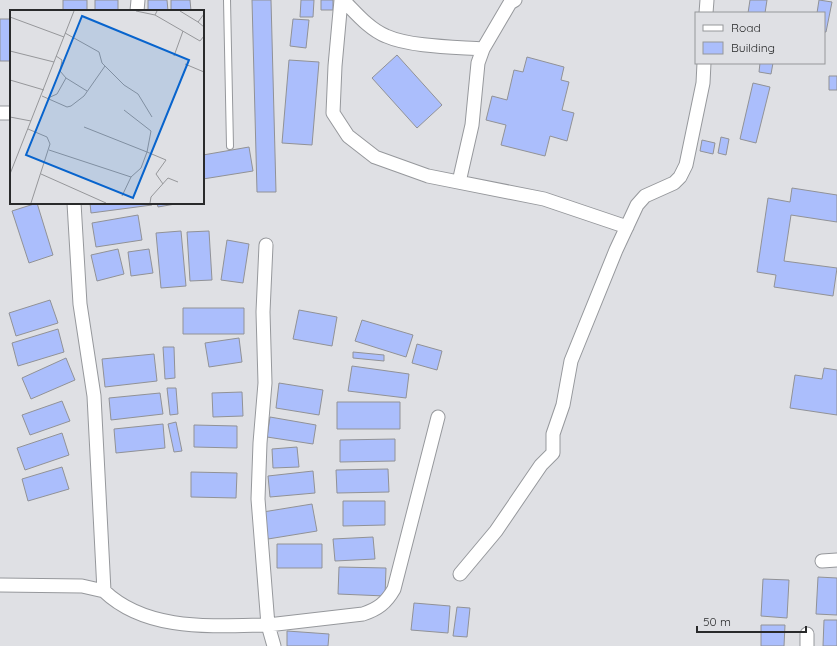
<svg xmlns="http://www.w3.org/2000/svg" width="837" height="646" font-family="Quicksand,sans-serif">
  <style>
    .building { fill: #abbefc; stroke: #919296 }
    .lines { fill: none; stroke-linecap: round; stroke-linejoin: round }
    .lane-casing { stroke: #96989c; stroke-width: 8 }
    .street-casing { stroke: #96989c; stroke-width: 15 }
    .lane { stroke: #fff; stroke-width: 6 }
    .street { stroke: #fff; stroke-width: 13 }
    .inset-road { fill: none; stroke: #96979a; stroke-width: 1 }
    .view { fill: #0864cd; fill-opacity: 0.15; stroke: #0864cd; stroke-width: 2 }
    .inset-edge { fill: none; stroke: #292a2b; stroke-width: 2 }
  </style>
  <rect width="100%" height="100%" fill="#dfe0e4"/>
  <path class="building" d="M63 0H87V11H63Z
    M95 0H118V11H95Z
    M148 0H167L168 11H148Z
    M171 0H190L191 11H171Z
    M252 0H271L276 192H257Z
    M301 0H314L313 17H300Z
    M321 0H333V10H321Z
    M750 0H767L765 13H748Z
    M819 0 832 2 826 32H824V13H817Z
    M0 19H10V61H0Z
    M293 19 309 20 306 48 290 46Z
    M397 55 442 105 417 128 372 78Z
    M527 57 564 67 561 80 569 82 562 110 574 113 567 141 550 136 545 156 501 145 506 125 486 120 492 96 507 100 514 70 523 72Z
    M289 60 319 62 312 145 282 143Z
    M760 63H773L771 74 759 72Z
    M829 76H837V90H829Z
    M753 83 770 87 756 143 740 139Z
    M721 137 729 139 726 155 718 153Z
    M702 140 715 143 713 154 700 151Z
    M249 147 253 171 203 179V155Z
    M792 188 837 195V222L791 215 784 261 837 268 833 296 774 287 776 275 757 272 768 198 790 202Z
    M37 203 53 255 29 263 12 211Z
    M90 203H152V205L91 213Z
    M157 203H181L158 207Z
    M138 215 142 240 96 247 92 223Z
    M181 231 186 286 161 288 156 233Z
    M209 231 212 280 190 281 187 232Z
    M227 240 249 244 243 283 221 280Z
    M118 249 124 274 97 281 91 255Z
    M149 249 153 273 131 276 128 252Z
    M50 300 58 323 16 336 9 313Z
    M183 308H244V334H183Z
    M299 310 337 317 332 346 293 339Z
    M362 320 413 335 406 357 355 341Z
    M58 329 64 352 18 366 12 343Z
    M239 338 242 362 209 367 205 343Z
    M417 344 442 351 437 370 412 363Z
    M163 347H174L175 378 165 379Z
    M353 352 384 355V361L353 358Z
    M154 354 157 381 105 387 102 359Z
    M66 358 75 380 31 399 22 378Z
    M352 366 409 374 406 398 348 391Z
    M824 368 837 370V415L790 408 795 375 822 379Z
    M279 383 323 390 319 415 276 408Z
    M167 388H176L178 414 170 415Z
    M242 392 243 416 213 417 212 393Z
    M160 393 163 414 111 420 109 398Z
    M62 401 70 421 30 435 22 415Z
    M337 402H400V429H337Z
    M270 417 316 425 313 444 267 437Z
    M176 422 182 451 174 452 168 424Z
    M163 424 165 448 116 453 114 429Z
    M194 425 237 426V448L194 447Z
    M62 433 69 455 25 470 17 448Z
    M395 439V461L340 462V440Z
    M297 447 299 467 273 468 272 449Z
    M62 467 69 489 28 501 22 479Z
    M388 469 389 492 337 493 336 470Z
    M313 471 315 493 270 497 268 476Z
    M191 472 237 473 236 498 191 497Z
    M343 501H385V525L343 526Z
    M312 504 317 531 268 539 263 512Z
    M373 537 375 559 335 561 333 539Z
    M277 544H322V568H277Z
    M339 567 386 568 385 596 338 594Z
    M818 577 837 578V615L816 614Z
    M763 579 789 580 787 618 761 616Z
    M414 603 450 606 448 633 411 630Z
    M457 607 470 608 467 637 453 636Z
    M824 620H837V646H823Z
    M761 625H785L784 646H761Z
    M287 631 329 634 328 646H287Z"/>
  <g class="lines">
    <defs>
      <path id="lane" d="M227 0 230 146"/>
      <path id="street" d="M341 0 335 66 333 113 348 136 375 157 428 176 544 199 627 227
        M343 0C356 13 369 29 386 36 411 47 455 47 483 49
        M137 11 138 0
        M706 13 707 0
        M0 113H11
        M459 182 472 125 478 63 483 49 510 3 515 0
        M822 561 837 560
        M460 574 496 531 541 465 553 453V434L563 405 571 361 616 250 637 205 645 196 674 183 680 177 686 165 703 83 704 63
        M0 585 82 586 104 591 94 396 80 304 74 203
        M104 591C147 632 213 626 268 625L258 499 260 443 265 383 263 312 266 245
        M274 646 268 625 363 614C378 609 386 603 394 589L438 417
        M807 646V634"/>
    </defs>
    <use href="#lane" class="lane-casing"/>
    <use href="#street" class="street-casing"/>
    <use href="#lane" class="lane"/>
    <use href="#street" class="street"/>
  </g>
  <g transform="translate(10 10)">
    <rect width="194" height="194" fill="#dfe0e4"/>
    <path class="inset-road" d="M126 1 145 5 147 1M170 1 188 12M194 4 188 12 194 17M145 5 190 31 194 26M0 7 54 27M55 23 89 42 92 53 114 75 128 84 142 107M0 41 44 52M46 46 52 50 50 61 56 68 77 81M164 46 173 21M175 54 194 62M0 70 34 80M32 86 57 97 61 96 74 86 95 56M38 88 47 84 56 68M114 100 141 121 137 142 156 150 146 164 153 174M0 107 21 111M74 117 137 142 131 158 121 167M18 119 37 127 40 134 21 193M39 140 121 167 112 186M0 164 64 1M31 164 96 193M140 193 141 187 158 168 168 172"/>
    <path class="view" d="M72 6 179 50 123 188 16 145Z"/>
    <rect width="194" height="194" class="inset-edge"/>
  </g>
  <rect x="695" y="12" width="130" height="52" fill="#dfe0e4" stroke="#96979a"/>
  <rect x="703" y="25" width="20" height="6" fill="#ffffff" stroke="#96979a"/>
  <text x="731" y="32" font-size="12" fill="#292a2b">Road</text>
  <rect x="703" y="42" width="20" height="12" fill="#abbefc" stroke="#96979a"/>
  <text x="731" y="52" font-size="12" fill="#292a2b">Building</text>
  <path d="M697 626v6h109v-6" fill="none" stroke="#292a2b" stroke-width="2"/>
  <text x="703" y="626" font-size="12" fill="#292a2b" stroke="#dfe0e4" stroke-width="3" paint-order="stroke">50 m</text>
</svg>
